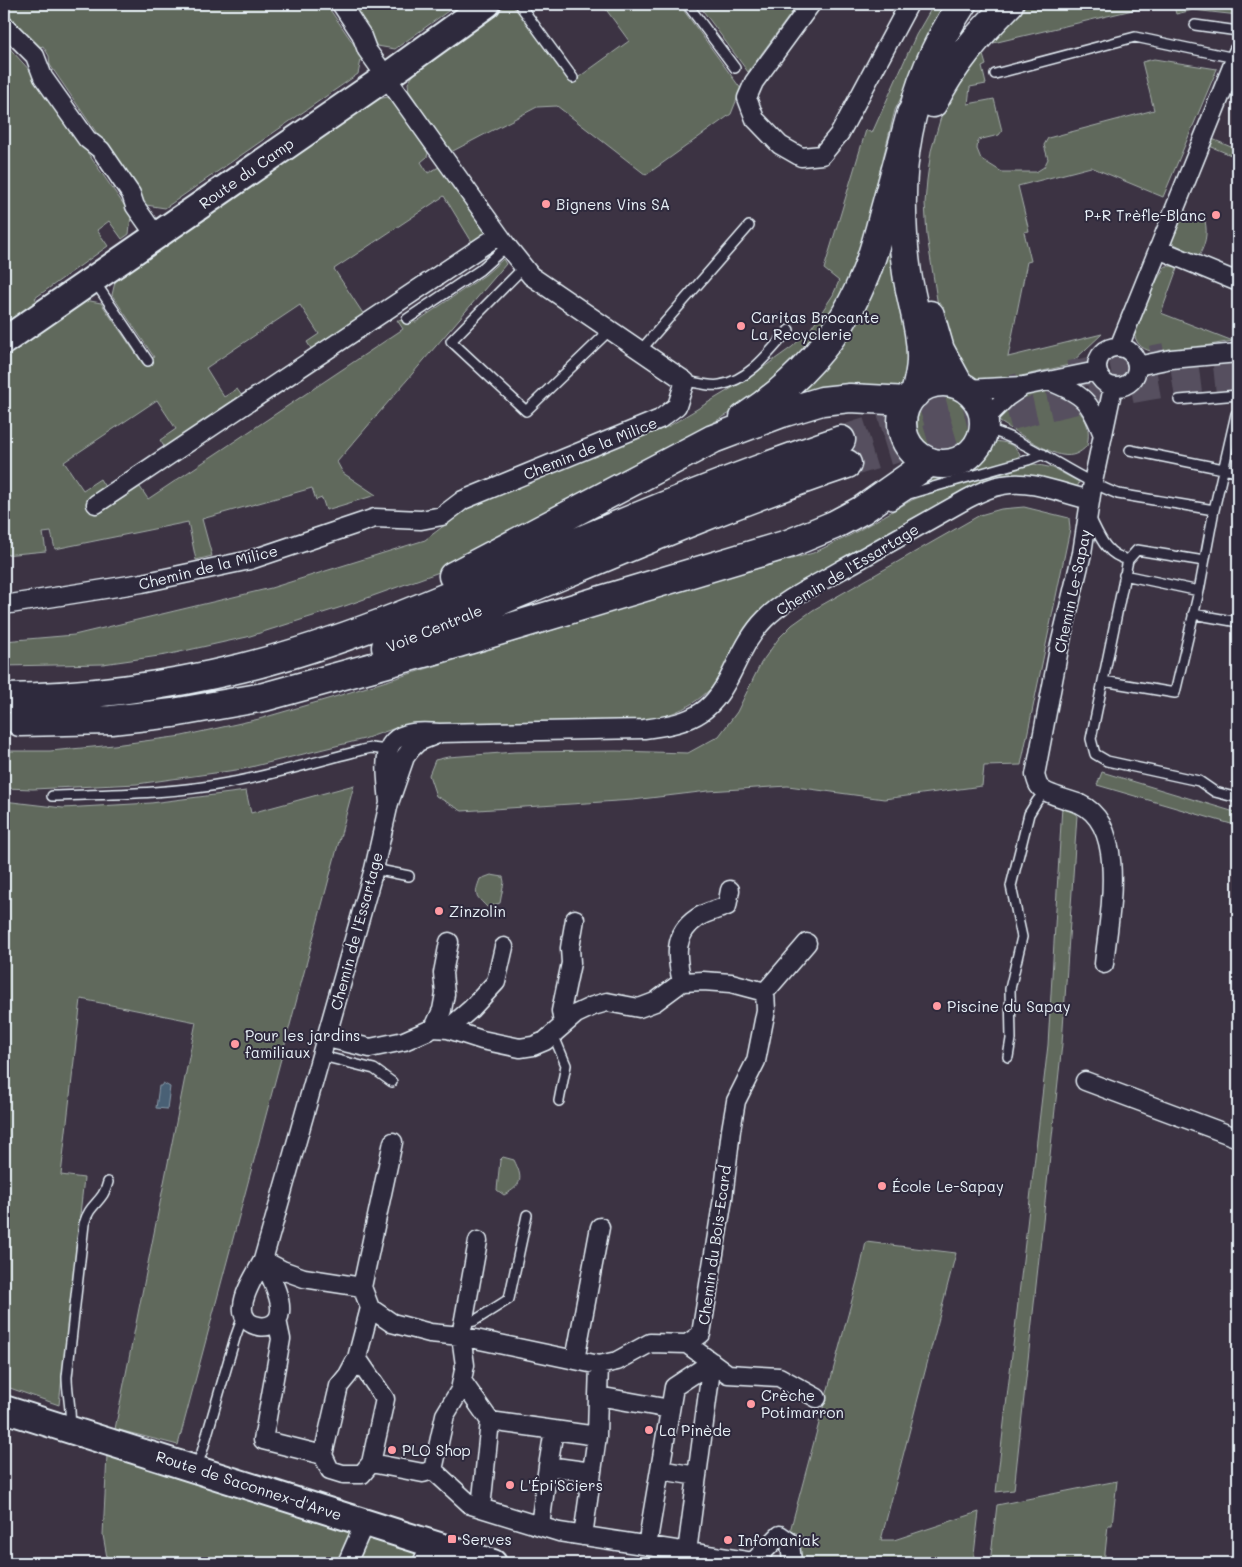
<svg xmlns="http://www.w3.org/2000/svg" width="1242" height="1567" font-family="Mali,sans-serif">
  <style>
    .green { fill: #61695c; stroke: #a4adaa }
    .water { fill: #4a6175; stroke: #899ba9 }
    .lines { fill: none; stroke-linecap: round; stroke-linejoin: round }
    .highway-tunnel { stroke: #56505e; stroke-width: 28; stroke-dasharray: 28 14; stroke-linecap: butt }
    .lane-casing { stroke: #e8f1f8; stroke-width: 12 }
    .street-casing { stroke: #e8f1f8; stroke-width: 21 }
    .secondary-casing { stroke: #e8f1f8; stroke-width: 30 }
    .primary-casing { stroke: #e8f1f8; stroke-width: 31 }
    .highway-casing { stroke: #e8f1f8; stroke-width: 31 }
    .lane { stroke: #2f2a3d; stroke-width: 9 }
    .street { stroke: #2f2a3d; stroke-width: 18 }
    .secondary { stroke: #2f2a3d; stroke-width: 26 }
    .primary { stroke: #2f2a3d; stroke-width: 28 }
    .highway { stroke: #2f2a3d; stroke-width: 28 }
    .poi-dot { fill: #ff9aa2; stroke: #2f2a3d; stroke-width: 2 }
    .labels { text-anchor: middle; dominant-baseline: central; stroke-width: 4; stroke-linejoin: round; paint-order: stroke }
    .street-label { font-size: 15px; fill: #e8f1f8; stroke: #2f2a3d }
    .poi-label { font-size: 15px; fill: #e8f1f8; stroke: #2f2a3d; text-anchor: start }
  </style>
  <rect width="100%" height="100%" fill="#3c3343"/>
  <filter id="ink" filterUnits="userSpaceOnUse"><feTurbulence type="fractalNoise" baseFrequency=".02" numOctaves="2"/><feDisplacementMap in="SourceGraphic" scale="10" xChannelSelector="R" yChannelSelector="G"/><feConvolveMatrix kernelMatrix="1 2 1 2 8 2 1 2 1" color-interpolation-filters="sRGB"/></filter>
  <g filter="url(#ink)">
    <path class="green" d="M4 4H326L362 56 358 74 165 208 146 205 50 65 49 56 43 46 37 48 4 19Z
      M348 4H458L395 49 377 46Z
      M508 4H514L572 82 629 41 602 4H679L741 89 731 114 646 175 557 106 537 107 451 152 409 91 408 83 414 74Z
      M698 4H798L748 72Z
      M934 4H952L933 33 895 110 856 267 830 317 787 370 734 411 442 571 345 606 247 637 166 655 103 664 4 666V641L74 635 271 588 425 540 470 506 669 426 747 379 792 347 809 331 833 295 839 281 824 269 866 130 872 133 916 35Z
      M1027 4H1158L989 44Z
      M1176 4H1233L1238 7V15L1193 10 1176 14 1174 6Z
      M4 42 32 73 131 215 129 234 122 239 109 221 97 230 108 246 35 298 37 301 4 324Z
      M973 54 983 55 986 65 982 67 986 84 970 87 968 104 994 99 1002 131 999 135 978 140 977 149 981 159 1002 172H1036L1044 167 1048 159 1044 145 1048 138 1154 110 1142 62 1154 59 1217 69 1163 197 1091 167 1018 186 1029 231 1024 232 1031 261 1027 262 1008 357 1102 334 1069 365 995 382H979L968 375 941 325 927 236 925 203 927 180 931 151 943 110Z
      M388 97 394 102 428 153 427 157 421 162 428 173 439 167 486 233 472 242 444 196 334 269 364 315 312 350 307 342 319 334 300 305 206 368 224 397 237 389 242 396 165 448 160 440 176 429 157 400 64 462 83 490 100 479 105 487 88 498 99 514 140 487 148 499 403 329 397 320 416 322 485 275 503 259 506 264 337 462 343 473 376 495 326 510 322 498 316 500 312 488 202 519 212 556 196 560 188 522 55 549 51 532 43 533 46 551 4 555V356L85 300 101 303 143 364 154 357 112 295 116 278 377 99Z
      M1210 138 1238 150V158L1207 145Z
      M1181 209 1205 221C1208 234 1205 245 1199 256L1168 241Z
      M888 232 901 286 910 380 899 390 791 402Z
      M1165 266H1178L1161 313 1233 341C1219 343 1161 355 1151 351 1141 349 1135 342 1134 332L1150 293Z
      M1042 391H1056L1076 399 1072 404C1086 418 1091 426 1087 446 1080 453 1073 457 1062 455 1050 454 1013 430 1000 422L997 417 1020 396Z
      M917 423a26 26 0 1 1 52 0a26 26 0 1 1-52 0Z
      M993 441C1004 442 1014 443 1020 454L1018 458 912 489 932 476 953 475 971 469 986 454Z
      M1034 464 1053 468 1079 482 1077 489C1039 479 1020 470 981 482L776 599C760 610 746 623 737 641 732 652 729 663 723 673 704 702 675 716 642 721L404 725 364 739 243 769 137 784 33 789 4 788V751H50L114 745 182 736 259 719 331 698 699 585 813 553 847 537 912 500 930 493 1023 466Z
      M1024 507 1069 518 1070 529 1021 765 984 766 982 786 884 799 788 786 708 791 633 800 462 811 436 796 429 775 435 760 448 757 515 752 616 751 688 753 719 736 737 712 761 663 779 638 792 625 813 610 980 515 1001 509Z
      M1102 772 1238 813V826L1097 785Z
      M354 785 178 1445 115 1429 196 1022 81 999 61 1175 84 1178 59 1405 4 1386V801L63 808 151 803 246 791 251 813Z
      M1062 806 1077 815 1062 1044 1014 1490 996 1492 1048 1045Z
      M491 875 503 877 504 882 500 903 487 907C475 895 474 895 480 879Z
      M503 1157 514 1160C523 1178 523 1185 504 1195L497 1190 500 1160Z
      M866 1242 956 1253 881 1540H894L979 1512 973 1563H798L802 1535 790 1531 860 1270Z
      M107 1455 192 1479 354 1533 341 1563H108L103 1535Z
      M1117 1481 1112 1525H1108L1104 1563H990L997 1505Z
      M369 1537 421 1554 416 1563H353L361 1541Z"/>
    <path class="water" d="M163 1083 170 1087 167 1109 156 1108 159 1086H161Z"/>
    <g class="lines">
      <path class="highway-tunnel" d="M1069 375 1165 357
        M841 440 930 412 1020 387
        M847 464C974 424 1104 386 1238 375"/>
      <defs>
        <path id="lane" d="M519 4 573 78
          M687 4 735 68
          M1195 25 1238 31
          M995 74 1135 37 1235 58
          M524 267 451 341 526 411 610 330
          M95 282 148 361
          M407 319 480 270 507 246
          M640 351 749 226
          M685 381C695 382 709 387 720 385 750 380 770 351 789 330
          M1179 400 1238 395
          M984 429C998 431 1010 437 1023 444 1055 460 1085 482 1118 494L1214 510
          M1130 450 1238 472
          M892 505 909 494 919 491 1028 460 1043 454
          M1090 517C1100 537 1105 554 1128 560
          M1204 561 1137 550 1128 560 1091 739 1095 754 1107 761 1199 781 1215 792 1238 798
          M1124 575 1199 591
          M1193 614 1238 622
          M1103 681 1175 693 1199 591 1214 510 1236 414 1238 413
          M52 796C111 794 170 794 228 783 273 775 318 761 362 750L371 748 388 750
          M374 869 409 876
          M553 1034 566 1065 559 1101
          M322 1056 374 1069 392 1082
          M1008 1057 1011 1039 1010 989 1022 937 1011 886 1029 814 1037 801 1045 791
          M463 1323 474 1321 509 1299 527 1215
          M70 1427C72 1410 67 1394 67 1377L84 1224C90 1202 103 1203 108 1182
          M196 1468 202 1452 235 1338 243 1316"/>
        <path id="street" d="M811 4 754 82 747 98 755 119 780 145 801 157 822 155 840 133 909 4
          M4 25 35 56 43 77 87 139 101 150 131 194 135 206 156 236
          M1158 249 1238 282
          M1097 367a20 20 0 1 1 40 0a20 20 0 1 1-40 0Z
          M1119 347 1238 52
          M1137 366 1171 359 1238 353
          M1049 381C1083 394 1090 401 1103 435
          M966 389 1024 386 1097 371
          M984 420 1007 397 1023 386
          M96 504 499 235
          M4 605 142 583 250 560 375 518 421 520 442 516 463 500 660 419 677 406 685 381 531 276 507 246 367 50 361 34 341 4
          M389 803C385 755 377 727 439 733L644 729C697 722 713 713 736 664 744 648 752 632 765 619 786 598 816 585 841 570 883 546 925 523 967 499 978 493 990 487 1003 485 1031 479 1063 494 1090 500
          M1104 964C1108 922 1129 826 1080 804 1070 800 1044 794 1039 786 1037 783 1036 778 1035 775L1059 649 1082 553 1093 482 1113 387
          M682 982C676 957 673 934 697 918 705 912 717 910 727 906L730 890
          M563 1023 561 1011 571 963 570 948 575 919
          M434 1028 442 1010 445 994 443 973 449 942
          M448 1029 471 1009 496 982 504 947
          M327 1038 370 1048 404 1041 434 1028 448 1029 482 1040 520 1048 533 1046 545 1041 576 1014 593 1006 607 1002 639 1008 655 1002 682 982 703 981 731 983 765 992
          M1085 1081 1238 1138
          M263 1260 282 1270 304 1278 362 1287 370 1308 392 1323 430 1333 461 1336 599 1365 617 1361 650 1343 687 1344 701 1334 723 1198 731 1130 736 1101 756 1061 766 1010 765 992 807 943
          M263 1260C269 1274 282 1297 280 1312 278 1334 240 1330 243 1306 244 1291 256 1274 263 1260L374 869 389 803 405 757 411 749 418 742 438 734
          M362 1287 393 1142
          M277 1320 281 1339 263 1440 323 1455
          M687 1344 728 1374 779 1377 817 1398
          M357 1358 348 1375 339 1386 323 1455 330 1470 343 1474H362L371 1463 385 1399 357 1358 370 1308
          M575 1360 600 1227
          M599 1365 598 1396 670 1409
          M462 1381 490 1421 597 1436
          M554 1430 548 1466 592 1472
          M371 1463 423 1473 433 1470 445 1415 460 1390 465 1365 461 1336 478 1241
          M433 1470 471 1505 559 1532 753 1562 780 1535 790 1542 792 1563
          M660 1470 697 1476
          M481 1508 490 1421
          M540 1526 548 1466
          M583 1536 597 1436 598 1396
          M647 1546 674 1387 712 1362
          M687 1552 712 1362
          M347 1563 365 1522
          M422 1563 431 1544"/>
        <path id="secondary" d="M4 341 386 77 487 4
          M4 1409 493 1563"/>
        <path id="primary" d="M933 103C952 65 979 34 1009 4
          M930 315 940 350 959 385
          M902 423a41 41 0 1 1 82 0a41 41 0 1 1-82 0Z
          M915 394C918 382 921 371 921 360 922 331 911 302 907 273 893 174 906 88 962 4"/>
        <path id="highway" d="M744 418C795 385 838 339 862 282 872 260 878 237 884 213 893 180 902 147 911 114
          M453 576 713 439 782 413 822 401 850 398 908 401
          M386 647C540 587 690 517 847 464
          M4 698C84 697 163 687 241 668 346 642 445 598 544 556 642 514 741 474 841 440
          M20 722 111 720 173 713 264 697 438 649 788 544 834 525 862 510 930 462"/>
      </defs>
      <use href="#lane" class="lane-casing"/>
      <use href="#street" class="street-casing"/>
      <use href="#secondary" class="secondary-casing"/>
      <use href="#primary" class="primary-casing"/>
      <use href="#highway" class="highway-casing"/>
      <use href="#lane" class="lane"/>
      <use href="#street" class="street"/>
      <use href="#secondary" class="secondary"/>
      <use href="#primary" class="primary"/>
      <use href="#highway" class="highway"/>
    </g>
  </g>
  <g class="poi-dot">
    <circle cx="546" cy="204" r="5"/>
    <circle cx="1216" cy="215" r="5"/>
    <circle cx="741" cy="326" r="5"/>
    <circle cx="439" cy="911" r="5"/>
    <circle cx="937" cy="1006" r="5"/>
    <circle cx="235" cy="1044" r="5"/>
    <circle cx="882" cy="1186" r="5"/>
    <circle cx="751" cy="1404" r="5"/>
    <circle cx="649" cy="1430" r="5"/>
    <circle cx="392" cy="1450" r="5"/>
    <circle cx="510" cy="1485" r="5"/>
    <rect x="447" y="1534" width="10" height="10" rx="2.5"/>
    <circle cx="728" cy="1540" r="5"/>
  </g>
  <g class="labels">
    <g class="street-label">
      <text transform="translate(246 173) rotate(-35)">Route du Camp</text>
      <text transform="translate(590 448) rotate(-22)">Chemin de la Milice</text>
      <text transform="translate(208 567) rotate(-14)">Chemin de la Milice</text>
      <text transform="translate(847 569) rotate(-31)">Chemin de l'Essartage</text>
      <text transform="translate(1072 591) rotate(-78)">Chemin Le-Sapay</text>
      <text transform="translate(434 628) rotate(-22)">Voie Centrale</text>
      <text transform="translate(356 931) rotate(-75)">Chemin de l'Essartage</text>
      <text transform="translate(714 1245) rotate(-82)">Chemin du Bois-Ecard</text>
      <text transform="translate(249 1485) rotate(18)">Route de Saconnex-d'Arve</text>
    </g>
    <g class="poi-label">
      <text x="556" y="204">Bignens Vins SA</text>
      <text x="1206" y="215" text-anchor="end">P+R Trèfle-Blanc</text>
      <text x="751" y="317">Caritas Brocante<tspan x="751" dy="17">La Recyclerie</tspan></text>
      <text x="449" y="911">Zinzolin</text>
      <text x="947" y="1006">Piscine du Sapay</text>
      <text x="245" y="1035">Pour les jardins<tspan x="245" dy="17">familiaux</tspan></text>
      <text x="892" y="1186">École Le-Sapay</text>
      <text x="761" y="1395">Crèche<tspan x="761" dy="17">Potimarron</tspan></text>
      <text x="659" y="1430">La Pinède</text>
      <text x="402" y="1450">PLO Shop</text>
      <text x="520" y="1485">L'Épi'Sciers</text>
      <text x="462" y="1539">Serves</text>
      <text x="738" y="1540">Infomaniak</text>
    </g>
  </g>
  <rect width="1242" height="1567" fill="none" stroke="#2f2a3d" stroke-width="20"/>
  <rect x="10" y="10" width="1222" height="1547" fill="none" stroke="#e8f1f8" stroke-width="2" filter="url(#ink)"/>
</svg>
